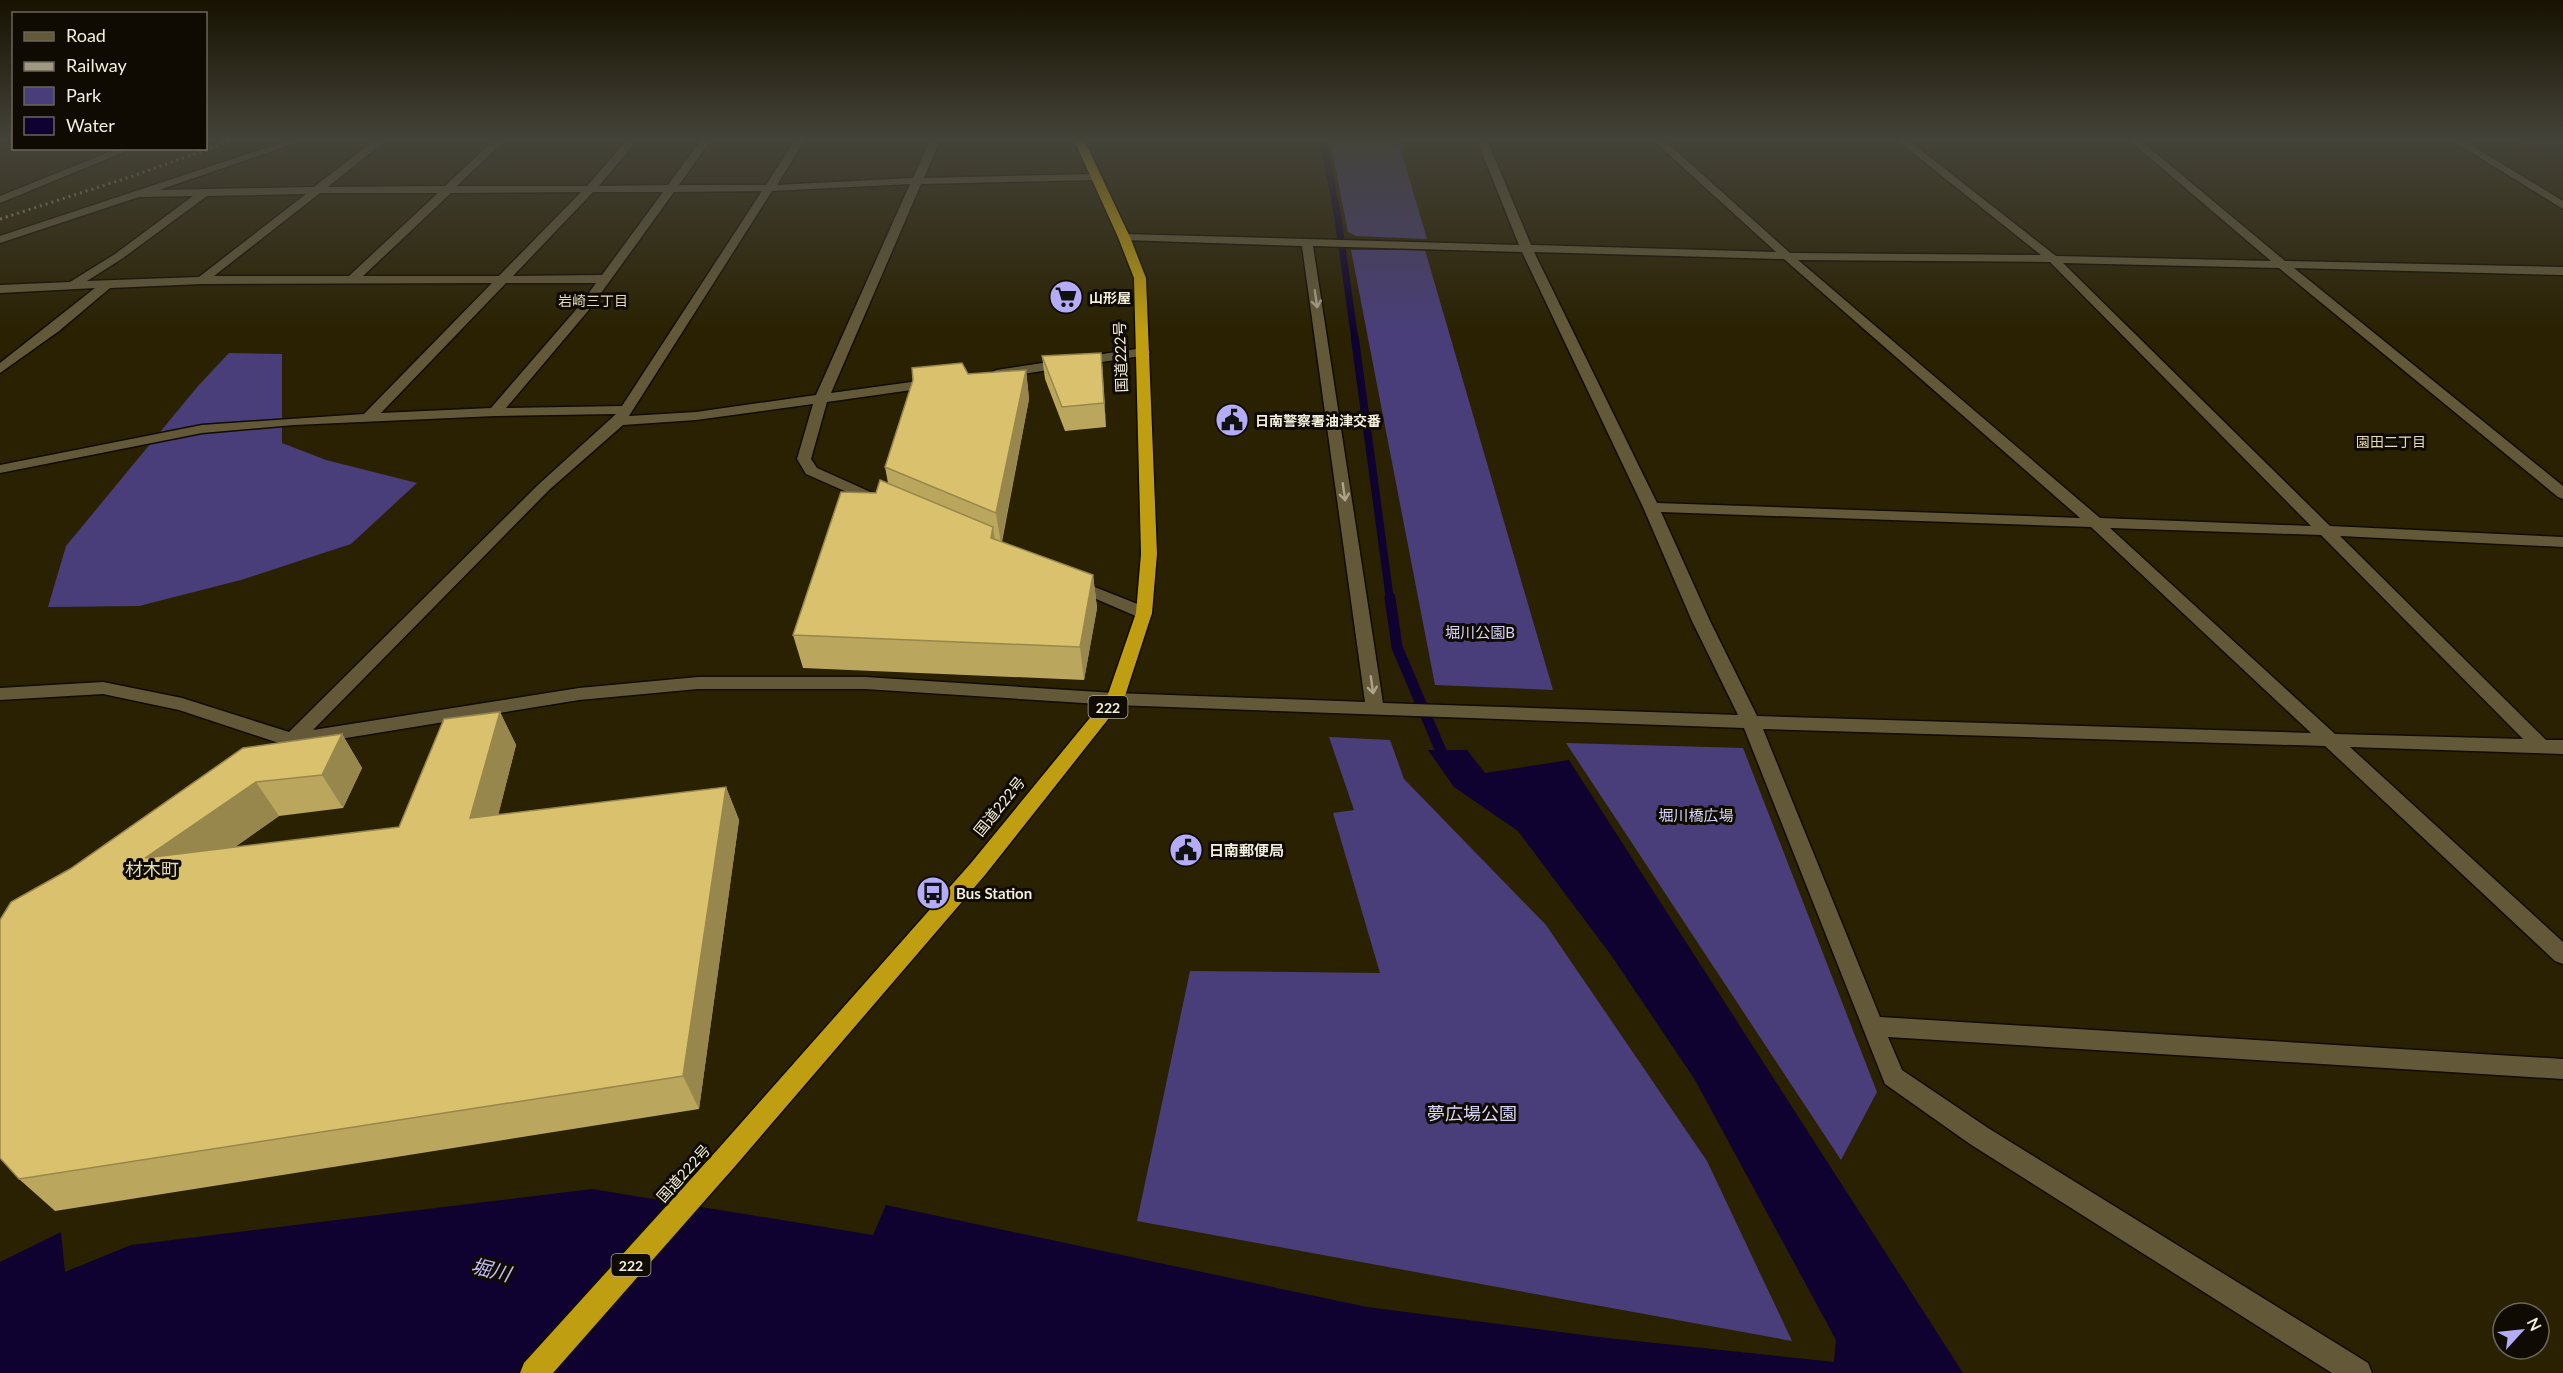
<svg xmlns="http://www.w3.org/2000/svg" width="2563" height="1373" font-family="Lato,'Noto Sans JP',sans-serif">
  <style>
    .green { fill: #493e7a }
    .water { fill: #100230 }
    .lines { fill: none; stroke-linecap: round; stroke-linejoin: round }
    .stream-far2 { stroke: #100230; stroke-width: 7 }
    .stream-far1 { stroke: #100230; stroke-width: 8 }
    .stream { stroke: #100230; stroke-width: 11 }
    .minor-casing { stroke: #110b00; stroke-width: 3 }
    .highway-casing { stroke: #110b00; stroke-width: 3 }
    .minor { fill: #635939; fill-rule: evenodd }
    .highway { fill: #c09e11; fill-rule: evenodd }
    .rail { stroke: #a09981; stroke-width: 3; stroke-dasharray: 2 4; stroke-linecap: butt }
    .wall { fill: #bba65e }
    .shaded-wall { fill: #98874c }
    .building { fill: #d9c16d; stroke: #98874c; stroke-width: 1.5 }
    .oneway { stroke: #aca48a }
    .labels { text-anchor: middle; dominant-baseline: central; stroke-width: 6; stroke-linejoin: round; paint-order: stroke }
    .far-poi-label { font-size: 14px; font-weight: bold; fill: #f4eedc; stroke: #0f0b02; text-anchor: start }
    .far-neighbourhood-label { font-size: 14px; fill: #e6dbb7; stroke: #0f0b02 }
    .shield { fill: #0f0b02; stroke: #afaa9b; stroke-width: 1.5 }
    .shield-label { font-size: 14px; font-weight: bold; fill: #f4eedc }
    .street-label { font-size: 15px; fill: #f4eedc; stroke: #0f0b02 }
    .park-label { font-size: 15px; fill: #d9d5fd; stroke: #0f0b02 }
    .poi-label { font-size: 15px; font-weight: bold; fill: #f4eedc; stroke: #0f0b02; text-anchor: start }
    .quarter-label { font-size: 18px; fill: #e6dbb7; stroke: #0f0b02 }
    .near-park-label { font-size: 18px; fill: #d9d5fd; stroke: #0f0b02 }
    .near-water-label { font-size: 20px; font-style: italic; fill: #c2bcf7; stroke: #0f0b02 }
  </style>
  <rect width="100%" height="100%" fill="#2a2102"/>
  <path class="green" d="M1330 140H1398L1427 239 1356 236 1348 232Z
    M1351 250H1425L1553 690 1435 685Z
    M229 353 282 354V443L326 460 417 483 351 544 241 580 139 606 48 607 66 546 198 386Z
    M1329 737 1390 740 1404 779 1546 925 1707 1161 1792 1341 1137 1221 1190 971 1380 973 1333 813 1354 810Z
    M1566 743 1743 748 1877 1092 1841 1160Z"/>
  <path class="water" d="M1428 750H1467L1485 773 1569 760 1963 1373H0V1262L61 1232 65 1272 131 1245 592 1189 873 1235 886 1205 1367 1307 1599 1337 1834 1362 1836 1340 1695 1080 1611 955 1518 831 1454 787Z"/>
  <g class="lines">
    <path class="stream-far2" d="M1323 140 1337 212 1355 340"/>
    <path class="stream-far1" d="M1355 339 1390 600"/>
    <path class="stream" d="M1390 598 1397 647 1446 763"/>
    <defs>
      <path id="minor" d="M290 140H305L159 190 314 187 375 140H386L328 187 445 186 494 140H505L457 186H587L627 140H637L599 186 668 185 701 140H711L679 185H766L795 140H805L777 185 913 178 930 140H940L924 178 1097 174 1102 177 1097 180 921 184 831 393 933 379 940 383 933 387 827 402 811 459 817 468 886 499 889 502 886 505H876L806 474 797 459 813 404 696 420 623 425 549 490 313 730 579 688 698 677H865L1115 693 1365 702 1302 246 1124 240 1118 237 1124 234 1519 245 1477 140H1487L1531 245 1776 252 1653 140H1664L1790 253 2041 255 1897 140H1908L2056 256 2271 261 2129 140H2140L2285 261 2563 267V275L2294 268 2563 486V499L2558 497 2279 268 2063 263 2330 526 2563 537V547L2340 536 2546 740H2563V754L2350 747 2563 942V964L2555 961 2325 746 1763 729 1880 1017 2563 1059V1079L1888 1037 1902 1070 1988 1128 2368 1363 2372 1373H2332L1970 1144 1885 1084 1744 728 1115 705 865 689H698L579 700 291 747 179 710 103 694 0 700V688L103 682 182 698 289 732 539 484 616 414 495 416 294 425 202 433 0 473V465L202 425 364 414 492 283 202 284 110 288 59 331 0 373V363L95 288 0 293V285L70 282 115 254 193 196 139 197 0 243V236ZM910 184 816 395 696 412 629 416 772 191ZM762 191 622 406 506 408 588 311 674 192ZM581 192 499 276H363L451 193ZM593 192H663L602 275 513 276ZM320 193H438L349 276H214ZM306 194 199 277 87 281 123 258 207 196ZM1313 246 1522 252 1643 507 1692 621 1738 715 1383 703ZM1534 252 1784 259 2080 518 1657 503ZM1798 260 2050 262 2311 526 2100 518ZM506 283H596L580 305 491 408 381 413ZM1661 512 2091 527 2311 733 1757 716 1710 621ZM2110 528 2321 535 2523 739 2335 734Z
        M2451 140H2463L2563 201V209Z
        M2515 140H2563V144L2520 143Z
        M119 148H134L0 203V196Z
        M1143 348 1150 352 1148 355 996 378 989 374 996 370Z
        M1072 578 1150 609 1152 613 1150 617H1138L1066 586 1064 583Z"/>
      <path id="highway" d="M1074 140H1084L1130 237 1146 278 1157 554 1152 613 1124 699 985 875 737 1164 553 1373H520L524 1363 719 1148 971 863 1107 697 1136 613 1141 554 1134 278 1118 237Z"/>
    </defs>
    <use href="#minor" class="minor-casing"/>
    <use href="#highway" class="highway-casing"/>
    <use href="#minor" class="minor"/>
    <use href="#highway" class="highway"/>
    <path class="rail" d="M0 219 136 175 233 140"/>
  </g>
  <path class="wall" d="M1101 353 1106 427 1065 431 1045 379 1042 356Z
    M1026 370 1029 399 1002 542 1093 575 1097 608 1084 680 803 668 793 635 876 493 888 483 885 467 968 374Z
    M500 712 516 745 498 815 726 787 739 820 699 1109 55 1211 19 1179 0 920 342 734 362 768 343 808 279 816 235 847 399 827Z"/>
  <path class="shaded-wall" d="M1101 353 1103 376 1106 427 1104 403Z
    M1026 370 1029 399 1001 544 996 513Z
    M993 527 998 559 991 538Z
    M1093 575 1097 608 1084 680 1080 647Z
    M500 712 516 745 489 852 470 818Z
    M342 734 362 768 343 808 322 775Z
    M256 782 279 816 172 891 145 858Z
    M726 787 739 820 699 1109 683 1076Z"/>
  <path class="building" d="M1101 353 1104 403 1062 407 1042 356Z
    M962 363 968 374 1026 370 996 513 885 467 913 380 912 368Z
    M880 480 993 527 991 538 1093 575 1080 647 793 635 841 492 876 493Z
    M500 712 470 818 726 787 683 1076 19 1179 0 1158V920L11 902 70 869 243 748 342 734 322 775 256 782 145 858 399 827 444 719Z"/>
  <defs><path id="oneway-shaft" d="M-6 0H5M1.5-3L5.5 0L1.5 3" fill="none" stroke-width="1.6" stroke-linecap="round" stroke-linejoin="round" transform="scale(1.5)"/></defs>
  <g class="oneway">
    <use href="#oneway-shaft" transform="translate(1316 299) rotate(82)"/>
    <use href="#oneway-shaft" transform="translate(1344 492) rotate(82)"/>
    <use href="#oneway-shaft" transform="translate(1372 685) rotate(82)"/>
  </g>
  <linearGradient id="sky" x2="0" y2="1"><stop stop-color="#171201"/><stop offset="0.42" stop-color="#444339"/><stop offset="1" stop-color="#444339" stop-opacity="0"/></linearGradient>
  <rect width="2563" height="332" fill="url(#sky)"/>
  <defs>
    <symbol id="supermarket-disc" viewBox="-11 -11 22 22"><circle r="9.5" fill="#b5acf8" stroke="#0f0b02"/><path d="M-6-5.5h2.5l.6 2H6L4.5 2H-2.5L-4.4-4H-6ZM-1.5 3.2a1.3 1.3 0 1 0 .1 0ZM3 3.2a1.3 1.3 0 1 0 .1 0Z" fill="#111"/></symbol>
    <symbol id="civic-disc" viewBox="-11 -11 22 22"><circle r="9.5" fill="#b5acf8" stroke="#0f0b02"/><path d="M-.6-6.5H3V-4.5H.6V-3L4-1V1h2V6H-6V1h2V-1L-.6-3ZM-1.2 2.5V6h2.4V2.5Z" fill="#111"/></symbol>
    <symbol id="bus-disc" viewBox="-11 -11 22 22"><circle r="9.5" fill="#b5acf8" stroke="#0f0b02"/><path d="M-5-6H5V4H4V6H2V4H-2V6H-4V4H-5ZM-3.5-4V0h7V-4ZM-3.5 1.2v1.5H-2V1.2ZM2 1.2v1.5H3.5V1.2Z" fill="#111"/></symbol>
  </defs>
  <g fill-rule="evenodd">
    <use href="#supermarket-disc" x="1047" y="278" width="38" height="38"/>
    <use href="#civic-disc" x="1213" y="401" width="38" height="38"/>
    <use href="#civic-disc" x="1167" y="831" width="38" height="38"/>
    <use href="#bus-disc" x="914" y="874" width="38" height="38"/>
  </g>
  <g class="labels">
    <g class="far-poi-label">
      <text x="1089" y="297">山形屋</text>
      <text x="1255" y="420">日南警察署油津交番</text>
    </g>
    <g class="far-neighbourhood-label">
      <text x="593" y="300">岩崎三丁目</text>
      <text x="2391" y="441">園田二丁目</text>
    </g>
    <g class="shield">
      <rect x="1088.5" y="696" width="39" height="22" rx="4.5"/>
      <rect x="611.5" y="1254" width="39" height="22" rx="4.5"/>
    </g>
    <g class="shield-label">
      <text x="1108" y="707">222</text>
      <text x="631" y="1265">222</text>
    </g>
    <g class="street-label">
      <text transform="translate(1120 357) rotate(-92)">国道222号</text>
      <text transform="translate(999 806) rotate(-51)">国道222号</text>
      <text transform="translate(683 1173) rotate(-48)">国道222号</text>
    </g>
    <g class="park-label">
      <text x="1480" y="632">堀川公園B</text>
      <text x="1696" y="815">堀川橋広場</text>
    </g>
    <g class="poi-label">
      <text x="1209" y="850">日南郵便局</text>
      <text x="956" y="893">Bus Station</text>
    </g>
    <g class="quarter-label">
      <text x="152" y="869">材木町</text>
    </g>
    <g class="near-park-label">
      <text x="1472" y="1113">夢広場公園</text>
    </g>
    <g class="near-water-label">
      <text transform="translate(491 1269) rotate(14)">堀川</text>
    </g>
  </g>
  <rect x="12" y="12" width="195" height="138" fill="#0f0b02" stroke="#6b6659" stroke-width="1.5"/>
  <rect x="24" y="32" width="30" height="9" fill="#635939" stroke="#6b6659" stroke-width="1.5"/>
  <text x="66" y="42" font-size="18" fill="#f4eedc">Road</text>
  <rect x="24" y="62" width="30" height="9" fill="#a09981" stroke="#6b6659" stroke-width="1.5"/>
  <text x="66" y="72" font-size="18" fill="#f4eedc">Railway</text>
  <rect x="24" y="87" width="30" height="18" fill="#493e7a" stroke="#6b6659" stroke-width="1.5"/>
  <text x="66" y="102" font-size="18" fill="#f4eedc">Park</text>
  <rect x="24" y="117" width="30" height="18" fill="#100230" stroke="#6b6659" stroke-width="1.5"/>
  <text x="66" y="132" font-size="18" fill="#f4eedc">Water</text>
  <g transform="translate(2521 1331) rotate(63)"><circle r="28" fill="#0f0b02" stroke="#6b6659" stroke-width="1.5"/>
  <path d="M0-4.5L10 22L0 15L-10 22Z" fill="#b5acf8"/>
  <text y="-9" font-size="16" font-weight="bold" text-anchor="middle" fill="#f4eedc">N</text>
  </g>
</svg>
